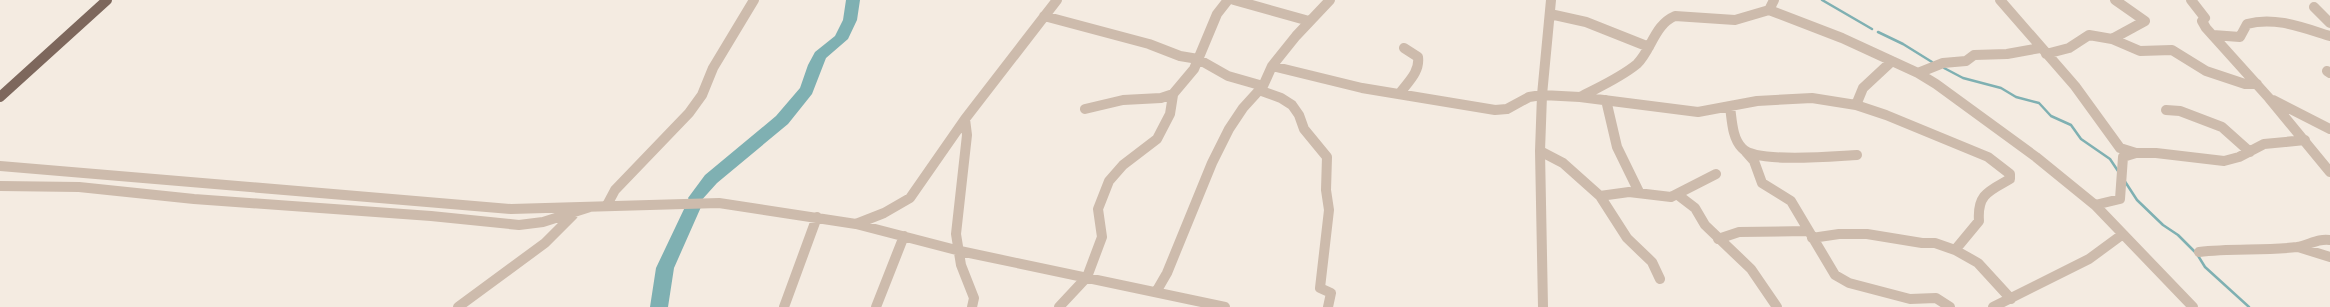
<svg xmlns="http://www.w3.org/2000/svg" width="2330" height="307" font-family="'Space Grotesk',sans-serif">
  <style>
    .lines { fill: none; stroke-linecap: round; stroke-linejoin: round }
    .stream { stroke: #7fb0b2; stroke-width: 2.5 }
    .river { fill: #7fb0b2; fill-rule: evenodd }
    .minor { stroke: #cdbbac; stroke-width: 10 }
    .major { stroke: #7d675c; stroke-width: 10 }
  </style>
  <rect width="100%" height="100%" fill="#f4ebe1"/>
  <g class="lines">
    <path class="stream" d="M1822 0 1872 29
      M1878 32 1903 44 1932 62
      M1944 68 1963 78 2001 88 2016 97 2039 103 2051 116 2071 125 2081 139 2110 159 2118 171
      M2124 180 2137 200 2163 225 2178 235 2197 254 2205 267 2249 307"/>
    <path class="river" d="M846 0H860L857 20 848 39 826 58 812 94 788 124 717 183 699 203 701 207 674 268 668 307H650L656 268 685 207 690 202 688 198 705 175 776 116 800 88 808 65 815 52 835 36 843 20Z"/>
    <path class="minor" d="M1234 0 1309 21
      M2000 0 2075 86 2120 148 2136 153H2156L2224 161 2239 157 2264 144 2305 140
      M2191 0 2205 18 2202 21 2206 28 2269 98 2330 172
      M2314 7 2330 23
      M1769 10 1842 38 1918 73 1936 84 2036 157 2095 205 2193 307
      M1550 14 1586 22 1649 47
      M1044 16 1149 44 1180 56 1198 59 1228 76 1263 86
      M2213 35 2240 37 2247 24C2275 16 2304 28 2330 36
      M2112 39 2140 51 2172 50 2206 71 2245 84H2257
      M2046 54 2069 48 2089 35 2112 39 2145 21 2115 0
      M1272 66 1362 88 1495 110 1507 109 1529 97 1542 95 1580 97 1698 112 1757 101 1812 98 1856 105 1886 115 1988 157 2010 174V179C1989 191 1977 194 1979 221L1955 250
      M2327 71 2330 73
      M1918 73 1943 63 1966 61 1974 55 2007 54 2040 48
      M1259 90 1281 98 1292 105 1299 115 1304 129 1327 157 1326 190 1329 210 1320 288 1331 293 1328 307
      M1400 93C1408 82 1420 72 1418 57L1404 48
      M1580 97C1599 87 1620 78 1637 64 1652 49 1654 25 1675 16L1735 20 1769 10 1774 0
      M1606 100 1617 147 1639 192
      M2273 100 2330 129
      M1856 105 1863 88 1892 61
      M1730 107C1732 120 1732 138 1742 148 1756 164 1835 156 1857 155
      M1085 109 1123 100 1161 98 1173 94 1194 69 1217 14 1228 0
      M2166 110 2180 111 2222 127 2250 152
      M965 119 967 135 956 234 961 265 974 298 972 307
      M1540 151 1563 163 1600 196 1627 238 1652 262 1660 279
      M1746 152 1754 161 1762 183 1791 201 1835 275 1849 283 1910 299 1936 298 1950 307
      M0 166 511 209 719 203 856 224 960 251 1225 307
      M0 186 79 187 194 199 431 216 519 225 543 222 590 207
      M1678 195 1695 208 1705 225 1751 269 1777 307
      M1600 196 1629 192 1671 197 1716 174
      M607 205 615 190 689 113 702 95 713 68 754 0
      M2095 205 2120 199 2123 157 2136 153
      M856 224 884 213 910 198 965 119 1057 0
      M1812 238 1839 234H1867L1922 243H1935L1955 250 1978 263 2011 299
      M1718 239 1739 232 1807 231
      M2298 247 2330 257
      M2199 252C2232 248 2265 251 2297 247 2309 245 2318 238 2330 240
      M1156 292 1167 273 1212 163 1229 129 1243 108 1263 86 1272 66 1296 36 1330 0
      M458 307 545 243 573 215
      M784 307 817 217
      M876 307 904 236
      M1059 307 1087 277 1102 237 1098 209 1109 181 1123 165 1157 139 1170 114 1173 95
      M1543 307 1540 151 1542 95 1551 0
      M1993 307 2089 259 2123 234"/>
    <path class="major" d="M0 97 107 0"/>
  </g>
</svg>
